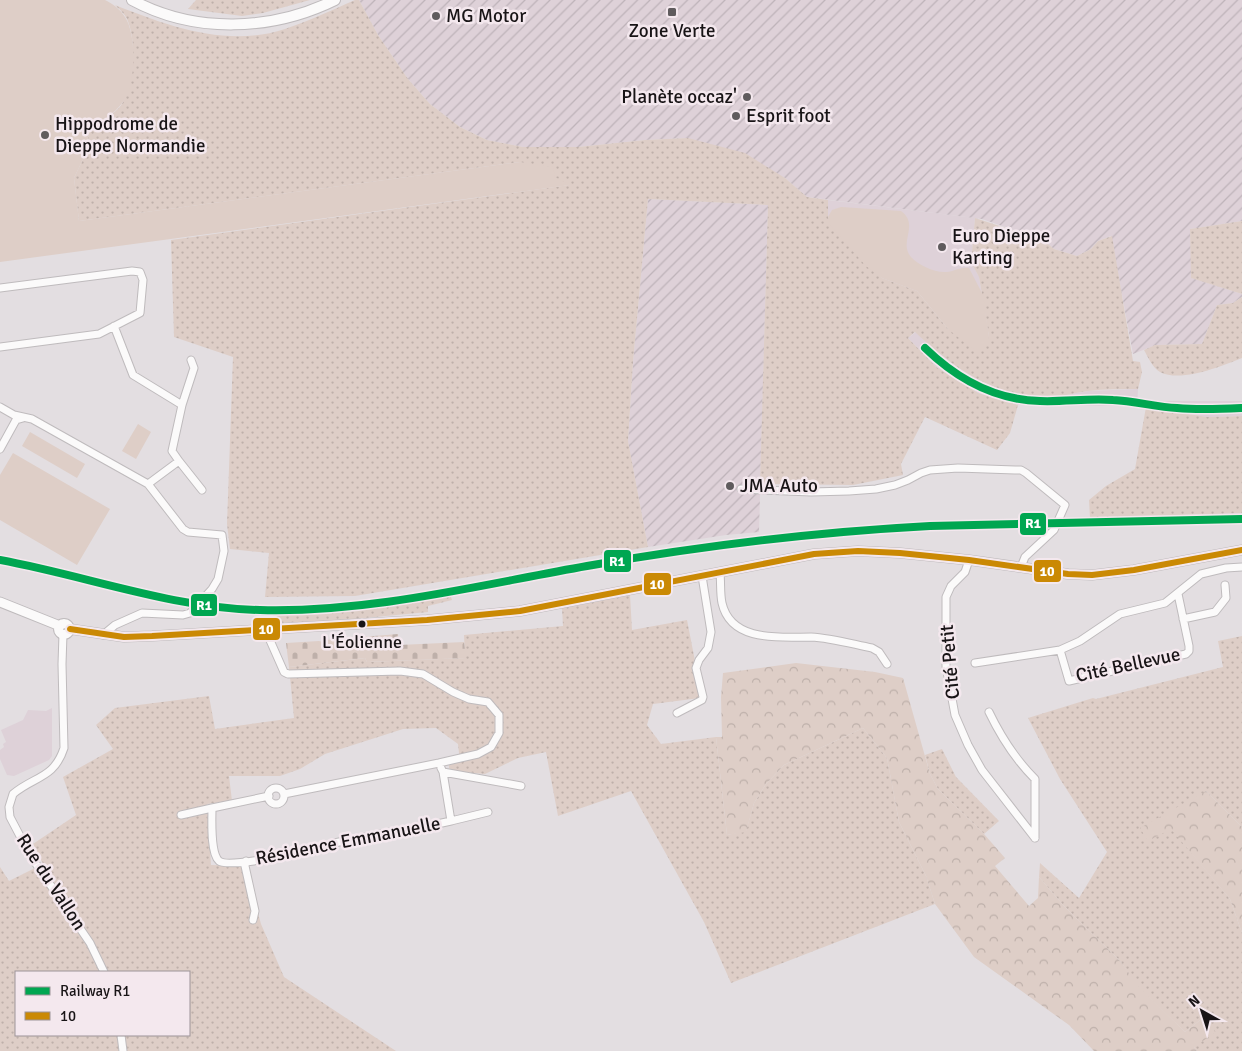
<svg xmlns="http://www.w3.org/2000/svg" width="1242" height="1051" font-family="Signika,sans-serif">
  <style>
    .built { fill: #ded1d8 }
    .industrial { fill: url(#industrial-furrows) }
    .grass { fill: url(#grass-dots); fill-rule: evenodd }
    .forest { fill: url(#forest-crowns) }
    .cemetery { fill: url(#cemetery-stones) }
    .pitch { fill: #decec7 }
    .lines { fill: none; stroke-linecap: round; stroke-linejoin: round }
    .minor-casing { stroke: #bfbbbd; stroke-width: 9 }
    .secondary-casing { stroke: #bfbbbd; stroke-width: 11 }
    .primary-casing { stroke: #bfbbbd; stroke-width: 12 }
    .minor { stroke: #fbfafa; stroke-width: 7 }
    .secondary { stroke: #fbfafa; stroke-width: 9 }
    .primary { stroke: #fbfafa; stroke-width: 10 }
    .bus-1-casing { stroke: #f4e8ee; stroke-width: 10 }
    .bus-1 { stroke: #ca8904; stroke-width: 6 }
    .rail-1-casing { stroke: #f4e8ee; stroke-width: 11 }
    .rail-1 { stroke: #00a651; stroke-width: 8 }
    .poi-dot { fill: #5f5b5d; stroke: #f4e8ee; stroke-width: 2 }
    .bus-dot { fill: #181416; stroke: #f4e8ee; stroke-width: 2 }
    .labels { text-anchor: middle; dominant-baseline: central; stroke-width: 5; stroke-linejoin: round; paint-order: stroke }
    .bus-label { font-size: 18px; fill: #181416; stroke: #f4e8ee }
    .poi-label { font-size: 19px; fill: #181416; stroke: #f4e8ee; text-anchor: start }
    .street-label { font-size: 19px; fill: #181416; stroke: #f4e8ee }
    .line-badge { stroke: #f4e8ee; stroke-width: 2 }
    .badge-label { font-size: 14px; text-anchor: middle; font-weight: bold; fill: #fff }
  </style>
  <defs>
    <pattern id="industrial-furrows" width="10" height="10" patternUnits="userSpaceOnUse" patternTransform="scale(1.25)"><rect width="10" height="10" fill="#ded1d8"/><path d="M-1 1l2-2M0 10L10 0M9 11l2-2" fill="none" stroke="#beb3b9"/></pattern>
    <pattern id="grass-dots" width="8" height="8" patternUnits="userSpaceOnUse" patternTransform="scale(1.25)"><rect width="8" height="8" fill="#decec7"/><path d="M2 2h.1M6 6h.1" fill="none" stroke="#beb0aa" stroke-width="1.8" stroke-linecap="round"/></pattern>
    <pattern id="forest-crowns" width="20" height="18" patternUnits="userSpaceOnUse" patternTransform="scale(1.25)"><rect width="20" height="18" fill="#decec7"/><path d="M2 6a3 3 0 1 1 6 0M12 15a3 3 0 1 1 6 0" fill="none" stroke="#beb0aa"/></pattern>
    <pattern id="cemetery-stones" width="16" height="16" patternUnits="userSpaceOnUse" patternTransform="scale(1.25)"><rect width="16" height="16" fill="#decec7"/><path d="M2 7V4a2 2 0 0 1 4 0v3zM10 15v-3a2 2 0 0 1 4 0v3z" fill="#beb0aa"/></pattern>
  </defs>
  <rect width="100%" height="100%" fill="#e3dee1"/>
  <path class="built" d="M828 200 975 218 971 261 979 277 989 337 917 291 882 278 828 217Z
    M916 332 935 350 957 368 979 380 1007 393 1053 397 1088 391 1138 389 1137 407 1125 406 1018 405 978 393 936 367 908 338Z
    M1146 401H1242V416L1207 417 1146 407Z
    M1242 513V522L940 529 753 543 652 559 367 608 293 614 272 613 270 608 317 607 379 600 614 559 698 545 781 535 915 525Z
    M52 708V756L49 760 14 776 7 775 0 759V750L4 747 3 744 6 742 1 730 23 720 28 710 46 711Z"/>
  <path class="industrial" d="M359 0H1242V221L1190 229 1192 278 1242 294V297L1233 303 1217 305 1202 344 1156 345 1133 354 1111 236 1098 241 1091 249 1077 256 1054 249 1043 240 982 219 807 197 785 178 688 138 645 140 578 147H523L487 140 460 127 430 104 408 79 378 35Z
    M648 199 768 205 759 532 726 535 648 547 628 442 633 362Z"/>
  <path class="grass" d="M196 0H310L263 13 242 16 188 9Z
    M355 0H359L378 35 408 79 430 104 460 127 487 140 523 147H578L645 140 688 138 745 153 785 178 807 197 828 200V217L882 278 917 291 948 329 989 337 979 277 971 262 975 218 1043 240 1054 249 1077 256 1091 249 1098 241 1112 236 1133 361 1140 362 1142 372 1138 389C1122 389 1105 389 1088 391 1077 392 1066 396 1054 397 999 401 953 368 915 332L908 338 936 367 978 393 1018 405 1010 433 997 450 925 417 901 464 903 475 853 485 760 484 768 205 648 199 633 362 628 441 648 547 355 596 265 597 269 553 230 549 227 524 233 357 174 337 171 240 569 185 520 162 79 221 74 178 84 157 90 129C100 123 118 112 123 102 134 81 137 42 127 19 125 14 119 9 115 5 168 26 227 48 285 29 309 21 332 10 355 0Z
    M1242 221V294L1191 278 1190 229Z
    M1242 297V358C1222 366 1181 383 1160 372 1152 367 1148 357 1144 350L1155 345 1202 344 1217 305 1233 303Z
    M1146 407 1207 417 1242 416V513L1090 518 1089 500 1106 486 1135 469Z
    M450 594 452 600 428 606V612L333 621 277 623 272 613C332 616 391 604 450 594Z
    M630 595 632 630 687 620 695 661 692 669 700 698 653 704 647 725 661 744 716 737 727 835 746 831 754 803 766 784 784 765 863 728 887 758 899 822 926 876 935 904 731 983 704 922 631 791 558 816 546 752 518 758 485 774 453 771 449 768V765L460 762 458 744 436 728 403 729 325 754 300 769 280 776H229L232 801 207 804 211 865 245 866 261 924 284 977 396 1051H0V867L9 881 43 864 33 844 76 815 63 777 113 749 96 725 115 708 209 696 215 729 294 718 289 667 365 658 367 662 465 658 464 635 563 626 562 608ZM16 972H189V1035H16Z
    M1242 636V827L1206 791 1171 828 1230 899 1242 933V1051H1197L1194 1047 1204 1017 1185 1032 1137 986 1121 962 1063 905 1039 877 1040 863 1079 898 1107 852 1060 779 1028 718 1093 698 1096 699 1223 667 1218 641Z
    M942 749 956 777 999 821 984 834 938 789 930 774 925 755Z"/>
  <path class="forest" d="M796 663 875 672 903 678 930 774 938 789 984 834 1005 858 995 866 1029 906 1038 898 1039 877 1063 905 1121 962 1138 986 1185 1032 1204 1017 1216 1032 1194 1047 1197 1051H1094L1069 1025 974 957 935 904 926 876 899 822 887 758 863 728 784 765 766 784 754 803 746 832 727 835 716 737H722L721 697 723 673Z
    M1206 791 1242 827V933L1230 899 1171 829 1148 841 1140 828Z"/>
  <path class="cemetery" d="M398 634 399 645 464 642 466 658 367 662 365 658 289 667 286 643 319 641 323 642 326 640Z"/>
  <path class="pitch" d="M0 0H105C113 4 120 9 125 17 137 35 136 85 123 102 115 113 101 122 90 129L84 157 74 178 79 221 520 162 553 167 555 177 570 185 0 262Z
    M841 207 901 211C920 225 898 242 911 257 918 265 935 273 946 272 955 272 958 267 969 268L983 295 989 337 988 344 983 349H976L969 346 948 329 917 291 882 278 866 266 830 225 828 217 832 210Z
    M138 424 151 432 136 459 122 451Z
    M30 432 85 464 77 478 22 446Z
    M13 453 110 509 77 565 0 520V475Z"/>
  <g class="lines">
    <defs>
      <path id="minor" d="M0 288 132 271 140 272 143 280 140 313 99 334 0 347
        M114 326 133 375 182 405
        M0 407 14 415 32 419 148 484 183 529 188 532 222 535 224 551 218 579 212 589 190 613 183 615 142 613 115 625 103 635
        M0 449 16 420 23 418
        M179 461 202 490
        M148 484 179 461 172 451 182 405 194 368 191 360
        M741 489 811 492 849 491 876 489 895 485 908 480 921 473 930 470 958 468 1015 470H1021L1026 473 1065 505 1054 530 1025 557 1021 567
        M969 560 965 572 951 586 946 597V666L955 715 968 745 982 770 1035 838
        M720 573C721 583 720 594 722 603 731 643 781 637 811 637 831 638 852 644 872 648L879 652 887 664
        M1183 619 1215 612 1226 598 1225 585
        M265 629 284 672 288 674 400 671 423 674 453 692 469 699 488 702 499 715V733L491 747 478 754 439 763 284 794
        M63 634 62 664 64 748C54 779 34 776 13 794L9 807 10 817 30 855 90 943 104 972
        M1060 650 1069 681 1186 654 1189 651V646L1178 594
        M975 663 1060 650 1080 641 1120 614 1165 603 1201 574 1226 568 1242 567
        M989 712C1001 737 1015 759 1035 779V838
        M677 713 702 700 703 697 696 668 699 660 708 648 711 632 702 576
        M441 768 443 772 521 786
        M268 796a8 8 0 1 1 16 0a8 8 0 1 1-16 0Z
        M269 796 212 808C212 819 210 853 219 861 229 869 313 850 329 847L334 843 396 831 401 832 451 821 443 772
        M181 815 212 808
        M451 821 488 812
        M246 861 245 866 255 911 253 920
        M121 1035 123 1051"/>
      <path id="secondary" d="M0 602 60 626
        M58.5 629a5.5 5.5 0 1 1 11 0a5.5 5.5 0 1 1-11 0Z
        M70 629 124 637 152 636 427 620 520 611 814 554 858 551 900 553 969 560 1068 574 1092 575 1134 570 1242 550"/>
      <path id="primary" d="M132 0C195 34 272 31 335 0"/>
    </defs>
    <use href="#minor" class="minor-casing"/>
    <use href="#secondary" class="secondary-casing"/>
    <use href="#primary" class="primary-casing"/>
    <use href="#minor" class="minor"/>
    <use href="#secondary" class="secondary"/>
    <use href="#primary" class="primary"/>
    <defs>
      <path id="bus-1" d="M70 629 124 637 152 636 427 620 520 611 814 554 858 551 900 553 969 560 1068 574 1092 575 1134 570 1242 550"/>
    </defs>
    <use href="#bus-1" class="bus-1-casing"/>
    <use href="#bus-1" class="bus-1"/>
    <defs>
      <path id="rail-1" d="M925 348C957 379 996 400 1040 401 1065 402 1089 398 1113 400 1135 401 1156 407 1177 408 1199 410 1220 409 1242 408
        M0 560C87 576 171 608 260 610 370 613 479 585 587 566 701 546 815 532 930 526L1242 519"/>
    </defs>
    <use href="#rail-1" class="rail-1-casing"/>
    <use href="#rail-1" class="rail-1"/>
  </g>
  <g class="poi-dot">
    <rect x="667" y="7" width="10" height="10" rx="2.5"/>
    <circle cx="436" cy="16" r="5"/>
    <circle cx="747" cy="97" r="5"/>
    <circle cx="736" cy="116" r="5"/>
    <circle cx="45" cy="135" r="5"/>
    <circle cx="942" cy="247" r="5"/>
    <circle cx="730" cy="486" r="5"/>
  </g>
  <circle class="bus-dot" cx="362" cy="624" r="4.5"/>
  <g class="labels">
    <g class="bus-label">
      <text x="362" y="642">L'Éolienne</text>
    </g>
    <g class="poi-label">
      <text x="446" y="16">MG Motor</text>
      <text x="672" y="31" text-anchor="middle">Zone Verte</text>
      <text x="737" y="97" text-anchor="end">Planète occaz'</text>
      <text x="746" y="116">Esprit foot</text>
      <text x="55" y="124">Hippodrome de<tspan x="55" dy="22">Dieppe Normandie</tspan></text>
      <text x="952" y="236">Euro Dieppe<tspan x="952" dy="22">Karting</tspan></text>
      <text x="740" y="486">JMA Auto</text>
    </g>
    <g class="street-label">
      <text transform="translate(950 662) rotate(-95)">Cité Petit</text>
      <text transform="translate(1128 665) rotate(-12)">Cité Bellevue</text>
      <text transform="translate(348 841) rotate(-11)">Résidence Emmanuelle</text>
      <text transform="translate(51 882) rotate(57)">Rue du Vallon</text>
    </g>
  </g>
  <g class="line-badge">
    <rect x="1019" y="512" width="28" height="24" rx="5" fill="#00a651"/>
    <rect x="603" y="549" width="29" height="24" rx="5" fill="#00a651"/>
    <rect x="1033" y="559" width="29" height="24" rx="5" fill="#ca8904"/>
    <rect x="643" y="572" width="29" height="24" rx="5" fill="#ca8904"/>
    <rect x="190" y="593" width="28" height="24" rx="5" fill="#00a651"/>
    <rect x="252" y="617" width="29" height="24" rx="5" fill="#ca8904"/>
  </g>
  <g class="badge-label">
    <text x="1033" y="528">R1</text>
    <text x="617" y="566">R1</text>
    <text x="1047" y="576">10</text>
    <text x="657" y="589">10</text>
    <text x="204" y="610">R1</text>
    <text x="266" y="634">10</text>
  </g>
  <rect x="15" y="971" width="175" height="65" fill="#f4e8ee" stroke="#9c9398"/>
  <rect x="25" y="987" width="25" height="8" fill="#00a651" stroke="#9c9398"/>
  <text x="60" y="996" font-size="15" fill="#181416">Railway R1</text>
  <rect x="25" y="1012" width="25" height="8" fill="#ca8904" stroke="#9c9398"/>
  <text x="60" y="1021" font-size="15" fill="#181416">10</text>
  <g transform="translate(1202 1011) rotate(321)" stroke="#f4e8ee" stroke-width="4" paint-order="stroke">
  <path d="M0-4L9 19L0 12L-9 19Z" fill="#181416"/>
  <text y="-8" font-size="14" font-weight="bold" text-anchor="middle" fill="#181416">N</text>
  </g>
</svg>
